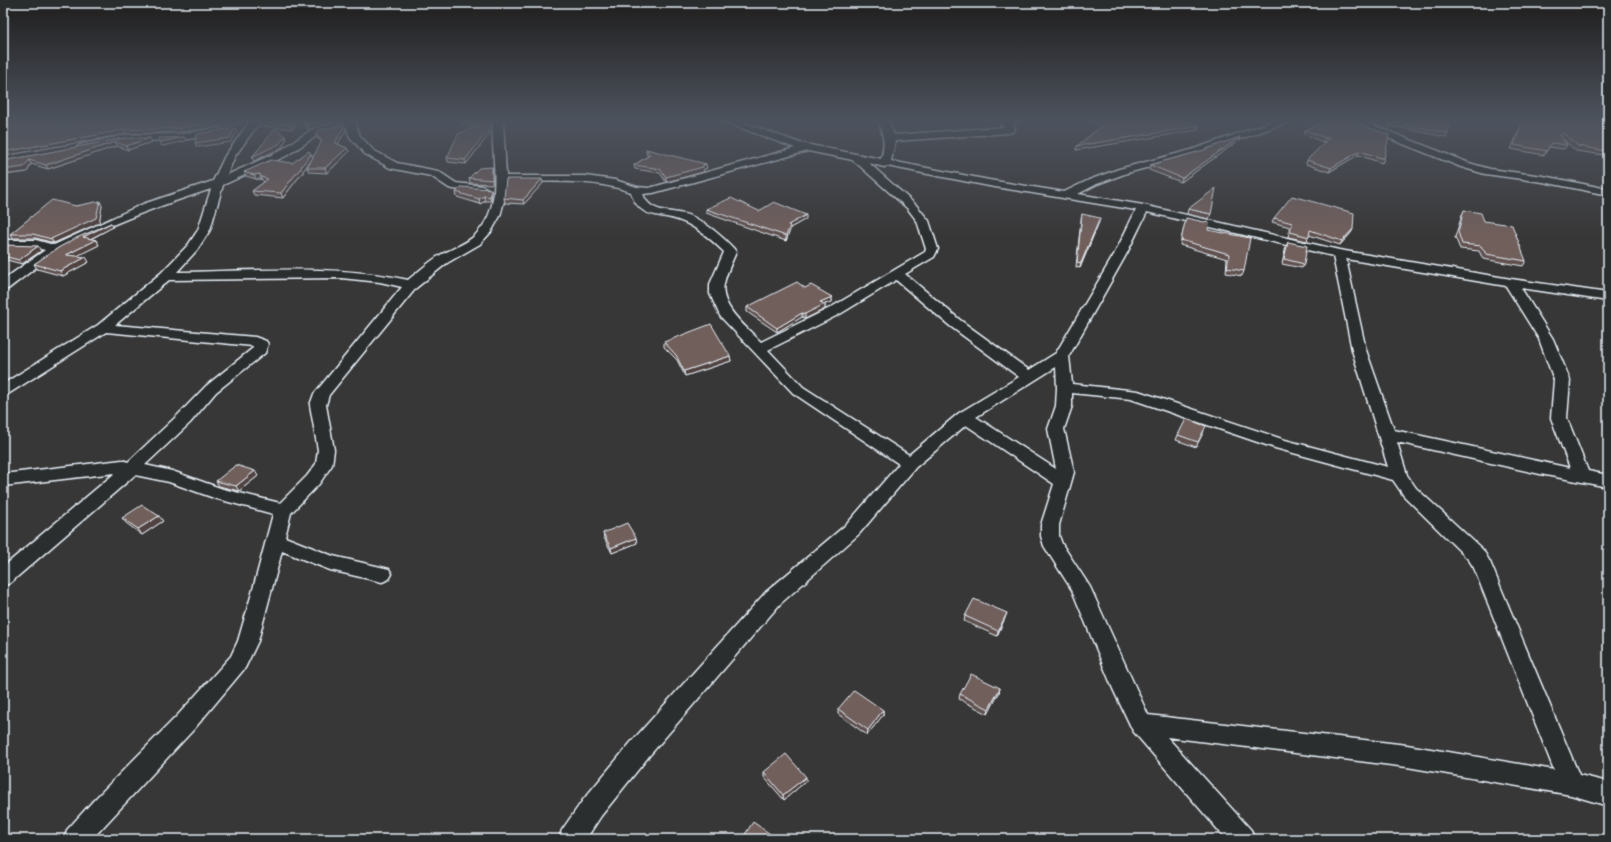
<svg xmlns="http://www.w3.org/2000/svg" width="1611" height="842" font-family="'Patrick Hand',sans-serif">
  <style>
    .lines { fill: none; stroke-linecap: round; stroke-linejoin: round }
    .minor-casing { stroke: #e8f1f8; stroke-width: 3 }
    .minor { fill: #2a2d2e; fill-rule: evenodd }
    .wall { fill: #61514f; stroke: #e8f1f8 }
    .shaded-wall { fill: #4f4240; stroke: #e8f1f8 }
    .building { fill: #715e5c; stroke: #e8f1f8 }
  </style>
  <rect width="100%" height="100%" fill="#383737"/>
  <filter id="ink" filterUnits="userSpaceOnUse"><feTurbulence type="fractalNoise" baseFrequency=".025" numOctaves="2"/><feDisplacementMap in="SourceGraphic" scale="8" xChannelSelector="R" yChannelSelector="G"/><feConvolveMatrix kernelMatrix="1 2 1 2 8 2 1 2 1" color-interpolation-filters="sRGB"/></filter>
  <g filter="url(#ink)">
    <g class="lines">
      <defs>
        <path id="minor" d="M60 120H70L73 124 68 127 65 126Z
          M251 120H261L235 156 227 175 278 152 313 129 347 120H361L359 122 355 123 360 136 373 150 397 163 438 171 456 183 482 186 488 189 482 192 453 189 449 188 431 176 390 168 365 154 350 137 346 126 321 133 286 156 223 185 210 230 197 250 177 272C253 271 333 264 408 280 419 271 430 261 442 254 452 249 463 245 472 238 507 209 490 158 493 120H503L506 176H585L615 180 637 187 649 188 795 148 725 122 723 120H736L800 143 881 159C886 144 883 134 878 120H888L894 135 1004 127 1000 122 1002 120H1021L1019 122 1012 124 1015 128 1012 132 1008 133 895 141 891 161 989 180 1064 192 1089 180 1119 169 1191 150 1277 120H1290L1288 122 1199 154 1127 173 1097 184 1078 194 1143 205 1339 250 1511 279 1608 293V301L1521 288 1553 339 1570 380 1567 418 1588 471 1608 475V487L1540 474 1397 442 1407 475 1416 488 1483 550 1490 562 1579 775 1608 782V806L1571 795 1407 767 1167 737 1251 830 1254 839H1226L1133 731 1113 689 1072 590 1044 546 1041 536V525L1054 484 966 425 916 467 859 534 780 604 649 756 601 816 586 839H559L562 830 583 800 633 740 766 592 847 524 899 464 793 393 720 316 710 294V284L724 252C712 240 697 227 681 221 659 212 640 221 631 192 591 178 548 182 506 182L504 201 500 216 491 232 480 244 447 263 416 288 329 395 326 405 334 450 332 465 319 484 291 513 285 537 333 556 389 569 392 574 389 579 382 582 330 570 282 551 258 641 245 668 194 729 92 839H64L67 830 94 800 178 715 231 656 238 641 252 593 273 514 214 498 169 482 135 475 10 583 3 586V567L115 473 3 486V474L122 460 128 462 178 415 206 386 253 348V346L106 332 8 394 3 396V384L98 325 161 273 188 245 198 230 211 189C159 206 107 224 60 251 42 262 25 276 8 289L3 290V280L45 250 36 248H3V240H36L54 245 143 204 213 181 225 156ZM808 151 853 160 908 209 917 221 926 249 925 252 830 308 761 342C747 328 719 306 724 284 726 273 732 262 736 252L734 249C723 237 709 225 693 217 676 209 650 216 643 194L653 193ZM869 163 884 167 887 166 989 186 1136 210 1115 253 1056 353 1029 370 960 320 905 274 934 257 938 249 929 221 916 205ZM1147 212 1333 256 1352 350 1388 467 1285 440 1138 391 1072 384 1069 356 1127 253ZM1346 259 1506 286 1539 339 1554 380 1551 418 1570 468 1394 430 1366 350ZM341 278 380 282 402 287 314 394 310 405 318 450 316 464 307 476 280 503 223 489 172 471 145 465 190 423 216 392 265 353 268 344 266 341 255 337 115 325 169 280ZM896 280 950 326 1019 377 959 413 909 455 803 387 768 350 840 314ZM1056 367 1057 388 1056 406 1048 429 1056 469 976 417ZM1072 393 1131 399 1275 448 1393 480 1404 496 1469 560 1474 568 1554 770 1407 745 1148 715 1090 587 1062 544 1059 536V525L1074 472 1064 429 1072 406Z
          M1346 120H1359L1469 163 1490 169 1543 176 1608 189V195L1543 182 1485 174 1461 167 1348 122Z
          M219 128 224 131 223 133 182 140 126 141 83 150 78 147 79 145 126 135 182 134Z"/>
      </defs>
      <use href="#minor" class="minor-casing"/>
      <use href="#minor" class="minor"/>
    </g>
    <path class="wall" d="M3 120 62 123 67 124 72 121 71 120H250L248 122 182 132 126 134 3 156Z
      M299 120 293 129 259 126 257 122Z
      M461 120H462L492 131 466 164 448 162 447 158 473 128 462 124Z
      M1089 120H1189L1199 126 1198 130 1076 150 1077 146 1102 125 1099 126Z
      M1362 120H1447L1448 133 1446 137 1391 126 1389 130Z
      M1523 120H1608V163L1604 155 1576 151 1563 139 1567 145 1564 149 1549 147 1544 155 1511 149Z
      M303 121 313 128 309 130 304 125Z
      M344 126 346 130 338 144 347 148 349 152 327 173 309 172 307 168 312 158 303 171V173L301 174 283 198 254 195 252 191 264 182 261 179H256L246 176 244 172 292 163 311 154 313 158 322 142 317 138 315 134Z
      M1305 130 1384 159 1382 163 1358 155 1329 172 1306 164 1307 160 1325 142H1323L1304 134Z
      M1240 137 1238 141 1181 182 1149 170 1150 165 1201 151Z
      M124 138 152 142 128 150 117 146 48 169 31 164 27 172 3 175V161Z
      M646 149 707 168 704 169 703 172 666 182 660 173 635 169 634 165 648 156 646 154Z
      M493 171V184L470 183 469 178Z
      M543 183 524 204 505 203 504 198Z
      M456 192 492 193 491 201H485L480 204 457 197Z
      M76 206H102L99 223 54 243 36 238H13L10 234Z
      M706 209 759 211 806 219 790 228V230L786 241 706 213Z
      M1188 209 1211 214 1209 219 1187 214Z
      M1464 210 1484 221 1526 261 1523 266 1483 259 1479 251 1460 249 1455 237 1462 215Z
      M1082 214 1099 222 1080 268 1076 267 1081 219Z
      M1186 218 1208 230 1244 271 1242 276 1226 273 1227 259 1180 245Z
      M1274 218 1353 229 1351 233 1340 245 1309 235 1307 241 1288 237 1290 227 1272 222Z
      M111 223 113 227 91 239 96 240 99 245 76 256 89 262 63 276 37 269 34 264Z
      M1288 242 1304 264 1302 268 1282 264 1286 246Z
      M3 245 41 251 22 264 3 259Z
      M805 288 832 297V302L825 304V309L805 319 802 317 777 332 747 312V307Z
      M664 342 730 356 731 361 685 376 677 360 664 347Z
      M1204 431 1196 447 1176 440 1178 435Z
      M258 476 239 491 219 486 216 481Z
      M122 518 163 521 142 535 126 523Z
      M603 533 636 538 637 543 612 553 604 538Z
      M965 616 1005 618 997 636 964 621Z
      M1000 688 999 693 988 714 959 699 960 694Z
      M838 709 883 710V715L867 735 838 714Z
      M764 772 806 781 784 800 764 777Z"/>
    <path class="shaded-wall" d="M235 120H250L248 122 182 132 180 128Z
      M295 120H299L293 129 292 125Z
      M329 120H347L313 128 309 130 307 126 311 124Z
      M491 120H492V131L466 164 465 160Z
      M1108 121 1107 125 1099 126 1100 122Z
      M344 126 346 130 336 147 335 143Z
      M1199 126 1198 130 1076 150 1077 146Z
      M235 128 237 132 231 142 197 147 195 143Z
      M124 130 126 134 3 156V152Z
      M285 136 286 140 281 148 254 161 252 157Z
      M184 137 186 141 162 146 160 142Z
      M1240 137 1238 141 1181 182 1182 178Z
      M1330 137 1328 141 1323 142 1325 138Z
      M150 138 152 142 128 150 126 146Z
      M115 142 117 146 48 169 46 165Z
      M347 148 349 152 327 173 325 168Z
      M1360 151 1358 155 1329 172 1331 168Z
      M311 154 313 158 303 171V173L301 174 283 198 281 193Z
      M29 160 31 164 27 172 3 175V170Z
      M706 164 707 168 704 169 703 172 666 182V177Z
      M492 167 493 171V184L492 180Z
      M260 174 261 179H256L254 175Z
      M542 179 543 183 524 204 523 200Z
      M491 189 492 193 491 201 490 197Z
      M484 196 485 201 480 204 479 199Z
      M100 201 102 206 99 223 54 243 51 239Z
      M806 215V219L790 228V230L786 241V236L788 225Z
      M1100 218 1099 222 1080 268 1081 263Z
      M111 223 113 227 86 241 83 237Z
      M1353 229 1351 233 1340 245 1342 241Z
      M96 240 99 245 69 260 66 255Z
      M38 246 41 251 22 264 19 260Z
      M86 257 89 262 63 276 60 271Z
      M832 297V302L825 304V309L805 319V314L820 302Z
      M802 313V317L777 332V328Z
      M730 356 731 361 685 376 684 371Z
      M255 471 258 476 239 491 236 486Z
      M159 516 163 521 142 535 138 529Z
      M636 538 637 543 612 553 611 548Z
      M1007 613 1005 618 997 636 998 631Z
      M1000 688 999 693 988 714 989 709Z
      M883 710V715L867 735 868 730Z
      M806 777V781L784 800 783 795Z"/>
    <path class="building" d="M3 120H60L62 123 67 124 72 121V120H235L180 128 124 130 3 152Z
      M258 120H295L292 125 257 122Z
      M306 120H329L311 124 307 126 303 121Z
      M461 120H491V127L465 160 447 158 458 134 479 126Z
      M1096 120H1189L1199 126 1077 146 1108 121 1100 122Z
      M1326 120H1349L1389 135 1384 159 1360 151 1331 168 1307 160 1330 137 1325 138 1305 130Z
      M1374 120H1447L1451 121 1448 133 1391 122V126Z
      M1523 120H1608V154L1606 151 1578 146 1563 133 1560 135 1567 145 1551 143 1547 151 1514 145Z
      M344 124V126L335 143 347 148 325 168H307L322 141 315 134 320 130Z
      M235 128 230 138 195 143 197 134Z
      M275 129 285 136 279 144 252 157Z
      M184 137 160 142 159 138Z
      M1240 137 1182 178 1150 165 1201 151Z
      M124 138H150L126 146 115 142 46 165 29 160 24 167 3 170V161Z
      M646 149 706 164 703 165V167L666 177 660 169 634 165 650 155Z
      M309 151 311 154 301 167V169L299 170 281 193 252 191 268 179 261 177 260 174 254 175 244 172 271 160 292 163Z
      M492 167V180L469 178 479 168Z
      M506 179H542L523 200 504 198Z
      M461 187 491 189 490 197 484 196 479 199 456 192Z
      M1216 188 1211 214 1188 209Z
      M1292 196 1354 213 1353 229 1342 241 1310 230 1309 237 1290 232 1292 223 1274 218Z
      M731 198 759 211 774 202 806 215 788 225 790 226 786 236 706 209Z
      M52 200 76 206 100 201 96 218 51 239 33 234H10Z
      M1464 210 1481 213 1484 221 1512 225 1526 261 1486 254 1481 246 1462 244 1458 232Z
      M1082 214 1100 218 1081 263 1077 262Z
      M1186 218 1209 223 1208 230 1250 238 1244 271 1227 268 1229 254 1181 240Z
      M111 223 83 237 96 240 66 255 86 257 60 271 34 264 58 248 76 238Z
      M1288 242 1307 246 1304 264 1284 259Z
      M3 245 38 246 19 260 3 256Z
      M797 282 805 288 811 285 832 297 820 302 825 304 805 314 802 313 777 328 747 307Z
      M711 324 730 356 684 371 676 355 664 342Z
      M1186 419 1206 426 1198 442 1178 435Z
      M236 465 255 471 236 486 216 481Z
      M142 505 159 516 138 529 122 518Z
      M627 523 636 538 611 548 603 533Z
      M974 599 1007 613 998 631 965 616Z
      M971 674 1000 688 989 709 960 694Z
      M854 690 883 710 868 730 838 709Z
      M786 754 806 777 783 795 764 772Z
      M753 822 776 838V839H742Z"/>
  </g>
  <linearGradient id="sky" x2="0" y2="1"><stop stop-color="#1f1e1e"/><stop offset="0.51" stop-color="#4d535e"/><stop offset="1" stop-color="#4d535e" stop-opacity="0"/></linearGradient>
  <rect width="1611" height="237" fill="url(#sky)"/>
  <rect width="1611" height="842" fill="none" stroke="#2a2d2e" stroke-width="16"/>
  <rect x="8" y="8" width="1595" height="826" fill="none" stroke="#e8f1f8" stroke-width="1.5" filter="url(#ink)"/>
</svg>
